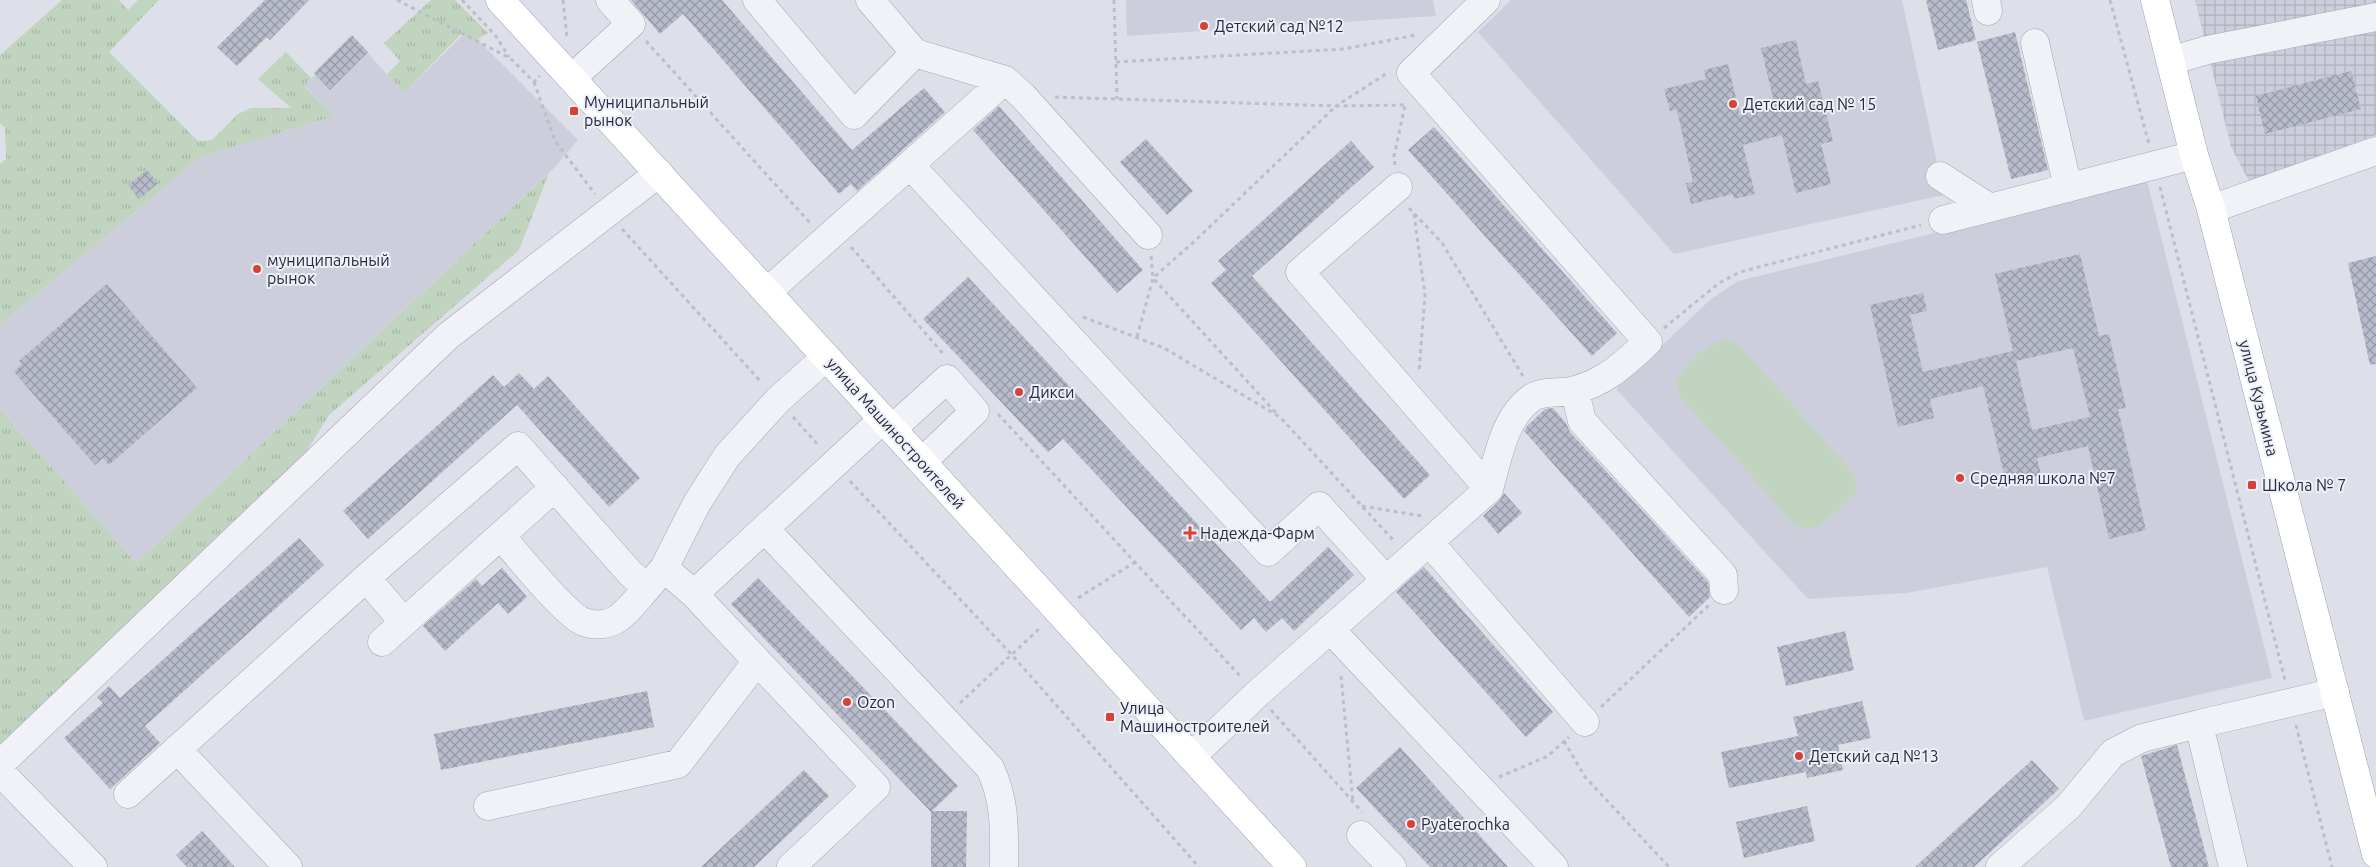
<svg xmlns="http://www.w3.org/2000/svg" width="2376" height="867" font-family="Ubuntu,sans-serif">
  <style>
    .built { fill: #cccfdb }
    .industrial { fill: url(#industrial-grid) }
    .grass { fill: url(#grass-tufts) }
    .pitch { fill: #c0d4bf }
    .building { fill: url(#building-cross-hatch); fill-rule: evenodd }
    .lines { fill: none; stroke-linecap: round; stroke-linejoin: round }
    .minor-casing { stroke: #a3a6b3; stroke-width: 29 }
    .major-casing { stroke: #9da2b6; stroke-width: 29 }
    .path { stroke: #bcbec8; stroke-width: 3; stroke-dasharray: 4 4; stroke-linecap: butt }
    .minor { stroke: #f1f2f7; stroke-width: 28 }
    .major { stroke: #fff; stroke-width: 28 }
    .poi-dot { fill: #d94038; stroke: #eef0f7; stroke-width: 2 }
    .labels { text-anchor: middle; dominant-baseline: central; stroke-width: 4; stroke-linejoin: round; paint-order: stroke }
    .poi-label { font-size: 16px; fill: #262b41; stroke: #eef0f7; text-anchor: start }
    .street-label { font-size: 16px; fill: #262b41; stroke: #eef0f7 }
  </style>
  <defs>
    <pattern id="industrial-grid" width="8" height="8" patternUnits="userSpaceOnUse" patternTransform="scale(1.25)"><rect width="8" height="8" fill="#cccfdb"/><path d="M0 4h8M4 0v8" fill="none" stroke="#afb2bd"/></pattern>
    <pattern id="grass-tufts" width="24" height="20" patternUnits="userSpaceOnUse" patternTransform="scale(1.25)"><rect width="24" height="20" fill="#c0d4bf"/><path d="M3 7l-1-3M5 7V3M7 7l1-3M15 17l-1-3M17 17v-4M19 17l1-3" fill="none" stroke="#a5b6a5"/></pattern>
    <pattern id="building-cross-hatch" width="8" height="8" patternUnits="userSpaceOnUse" patternTransform="scale(1.25)"><rect width="8" height="8" fill="#b8bbc9"/><path d="M0 0l8 8M0 8l8-8" fill="none" stroke="#9598a5"/></pattern>
  </defs>
  <rect width="100%" height="100%" fill="#dee0e9"/>
  <path class="built" d="M1126 0H1433L1436 16 1127 36Z
    M1511 0H1902L1944 195 1674 254 1478 32Z
    M468 30 578 140 554 168 136 563 0 409V325L201 157 334 116 304 85 354 38 404 93Z
    M2147 181 2272 678 2084 721 2047 567 1907 593 1808 599 1616 389 1711 299 1738 281Z"/>
  <path class="industrial" d="M2195 0H2376V135L2249 181 2231 147Z"/>
  <path class="grass" d="M62 0H119L128 10 138 0H159L109 52 198 141 212 140 238 114 251 108H291L258 79 286 52 311 78 304 86 334 116 201 157 0 325V164L6 159 5 128 0 123V55Z
    M431 0H455L488 33 473 42 463 32 404 93 387 74 400 61 384 43Z
    M549 173 519 250 329 415 300 462 0 747V409L136 563Z"/>
  <path class="pitch" d="M1727 338 1740 346 1853 473 1857 485 1854 495 1819 526 1805 530 1794 524 1680 396 1676 381C1687 362 1706 345 1727 338Z"/>
  <path class="building" d="M265 0H309L270 40 267 37 237 66 217 47Z
    M631 0H722L852 150 924 88 945 112 857 191 851 184 839 194 683 14 660 34Z
    M1926 0H1966L1976 40 1938 50Z
    M2015 32 2048 170 2011 179 1977 42Z
    M352 35 368 52 330 90 314 73Z
    M1796 40 1806 84 1818 81 1833 141 1821 144 1831 184 1796 193 1782 135 1743 145 1755 194 1734 199 1733 194 1691 204 1686 183 1693 182 1677 110 1670 111 1664 89 1706 79 1704 70 1728 64 1740 115 1775 106 1761 48Z
    M2351 71 2361 109 2265 134 2256 96Z
    M999 106 1143 270 1117 293 973 130Z
    M1434 127 1617 333 1592 356 1408 150Z
    M1146 139 1193 191 1167 215 1120 162Z
    M1351 141 1374 167 1252 276 1430 475 1404 499 1211 283 1226 270 1218 261Z
    M147 170 158 183 139 199 128 185Z
    M2080 254 2099 336 2109 334 2126 408 2118 409 2146 530 2109 539 2088 446 2037 458 2041 475 2006 483 1983 386 1930 399 1934 418 1898 427 1870 305 1923 293 1927 311 1910 315 1923 372 2013 351 1995 274ZM2073 348 2090 417 2032 430 2016 361Z
    M2376 256V364L2370 365 2348 263Z
    M968 277 1270 602 1328 547 1354 575 1294 631 1282 618 1266 632 1254 618 1241 630 1063 439 1048 452 923 319Z
    M107 284 197 388 109 465 103 458 95 465 14 372 22 364 19 361Z
    M519 373 534 389 548 376 640 478 609 507 517 405 368 539 343 511 493 375 504 387Z
    M1553 408 1566 423 1570 432 1708 582 1710 597 1689 617 1524 431 1528 425 1545 409Z
    M1504 493 1522 513 1498 534 1483 516 1499 501Z
    M299 538 324 565 145 726 160 743 110 789 64 738 103 703 97 697 109 686 120 698Z
    M1424 567 1553 712 1526 737 1396 592Z
    M502 568 527 597 508 614 498 603 445 651 423 626 476 579 482 586Z
    M758 578 958 786 932 811H967L966 867H931V812L731 604Z
    M1845 631 1854 670 1786 686 1777 647Z
    M647 691 654 727 441 770 434 734Z
    M1862 701 1871 738 1838 745 1843 770 1807 778 1806 772 1729 788 1721 752 1798 736 1793 717Z
    M2177 745 2209 867H2171L2141 756Z
    M1400 747 1508 867H1430L1356 788Z
    M2032 760 2059 789 1974 867H1915Z
    M804 770 829 796 754 867H701Z
    M1807 806 1815 841 1744 858 1736 822Z
    M202 831 235 867H187L176 855Z"/>
  <g class="lines">
    <defs>
      <path id="minor" d="M757 0 854 115 915 53 1005 80 1023 96 1148 235
        M870 0 915 53
        M1486 0 1411 73 1648 342C1625 363 1606 382 1575 390 1563 394 1544 390 1533 397 1504 416 1498 458 1489 489
        M1986 0 1988 11
        M2035 43 2068 188
        M2170 61 2207 50 2376 17
        M572 78 631 24 610 0
        M910 165 1268 552 1319 506 1386 580
        M1940 176 1990 208
        M2211 209 2376 151
        M1943 220 2194 155
        M767 292 1005 80
        M1575 391 1582 421 1723 575 1724 590
        M892 429 947 379 975 411 922 462
        M765 529 990 768C1006 803 1004 829 1004 867
        M501 536C516 553 566 616 584 622 594 626 608 625 617 619 628 612 638 598 647 588
        M1429 542 1585 722
        M664 568 694 594 876 787 791 867
        M366 578 404 622
        M694 594 883 419
        M1330 629 1554 867
        M382 642 555 487
        M177 749 288 867
        M1191 757 1257 694 1489 489 1300 272 1398 187
        M0 764 448 336 659 173
        M0 772 93 867
        M128 794 366 578 518 446 630 573 647 588 664 568 697 503 727 456 778 400 826 357
        M488 806 678 764 757 661
        M1361 835 1392 867
        M2000 867 2068 807 2113 753 2142 738 2199 724
        M2233 867 2199 724 2335 692"/>
      <path id="major" d="M500 0 1292 867
        M2155 0 2194 155 2211 209 2376 854"/>
    </defs>
    <use href="#minor" class="minor-casing"/>
    <use href="#major" class="major-casing"/>
    <path class="path" d="M397 0 510 58 534 82 540 76
      M462 0 495 35 509 57
      M563 0 567 38
      M1114 0 1117 99
      M2110 0 2149 144
      M646 41 811 224
      M1116 62 1344 49 1416 35
      M534 82 555 141 595 194
      M1055 97 1336 106 1389 72
      M1395 165 1394 156 1405 105
      M2160 187 2285 680
      M1409 208 1442 243 1523 376
      M1414 214 1425 295 1419 372
      M622 229 762 383
      M851 247 945 356
      M1151 256 1153 278 1277 414
      M1083 317 1164 348 1280 417 1395 542
      M1664 328 1719 283 1740 272 1921 225
      M1137 337 1153 278 1197 239 1336 106 1405 105
      M998 414 1242 678
      M793 417 819 446
      M850 481 1012 655 1199 867
      M1362 506 1422 516
      M1078 598 1135 562
      M1341 676 1353 802
      M960 703 1041 627
      M1601 707 1709 605
      M1271 710 1362 812
      M2296 725 2332 867
      M1564 741 1585 777 1669 867
      M1499 777 1548 756 1569 737"/>
    <use href="#minor" class="minor"/>
    <use href="#major" class="major"/>
  </g>
  <g class="poi-dot">
    <circle cx="1204" cy="26" r="5"/>
    <circle cx="1733" cy="104" r="5"/>
    <rect x="569" y="106" width="10" height="10" rx="2.5"/>
    <circle cx="257" cy="269" r="5"/>
    <circle cx="1019" cy="392" r="5"/>
    <circle cx="1960" cy="478" r="5"/>
    <rect x="2247" y="480" width="10" height="10" rx="2.5"/>
    <path d="M1187.5 525.5h5v5h5v5h-5v5h-5v-5h-5v-5h5z"/>
    <circle cx="847" cy="702" r="5"/>
    <rect x="1105" y="712" width="10" height="10" rx="2.5"/>
    <circle cx="1799" cy="756" r="5"/>
    <circle cx="1411" cy="824" r="5"/>
  </g>
  <g class="labels">
    <g class="poi-label">
      <text x="1214" y="26">Детский сад №12</text>
      <text x="584" y="102">Муниципальный<tspan x="584" dy="18">рынок</tspan></text>
      <text x="1743" y="104">Детский сад № 15</text>
      <text x="267" y="260">муниципальный<tspan x="267" dy="18">рынок</tspan></text>
      <text x="1029" y="392">Дикси</text>
      <text x="1970" y="478">Средняя школа №7</text>
      <text x="2262" y="485">Школа № 7</text>
      <text x="1200" y="533">Надежда-Фарм</text>
      <text x="857" y="702">Ozon</text>
      <text x="1120" y="708">Улица<tspan x="1120" dy="18">Машиностроителей</tspan></text>
      <text x="1809" y="756">Детский сад №13</text>
      <text x="1421" y="824">Pyaterochka</text>
    </g>
    <g class="street-label">
      <text transform="translate(2259 398) rotate(76)">улица Кузьмина</text>
      <text transform="translate(896 433) rotate(48)">улица Машиностроителей</text>
    </g>
  </g>
</svg>
